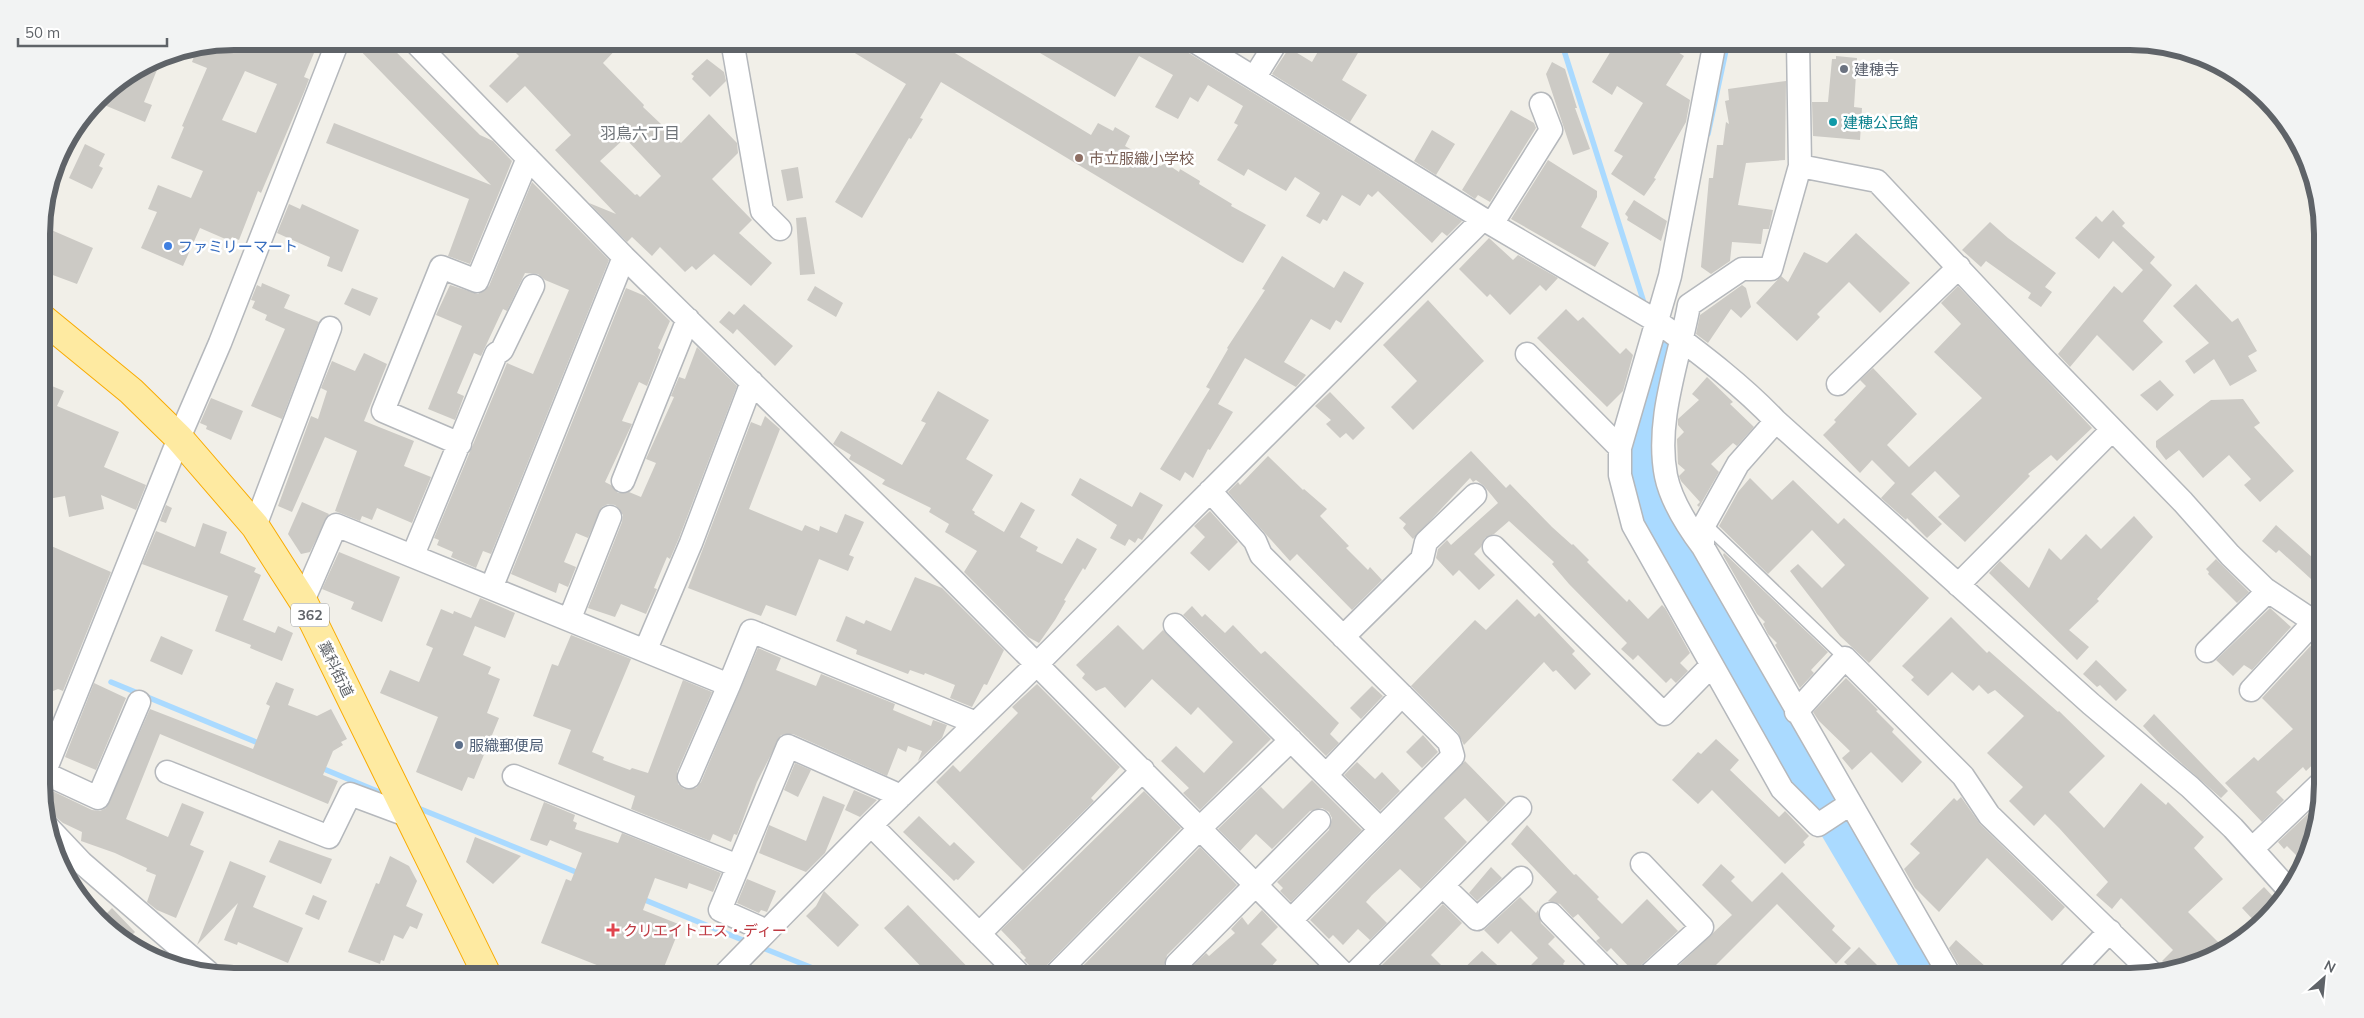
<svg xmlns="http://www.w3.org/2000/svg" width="2364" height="1018" font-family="Mulish,'Noto Sans JP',sans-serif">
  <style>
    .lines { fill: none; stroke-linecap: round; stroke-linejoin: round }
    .stream { stroke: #aadaff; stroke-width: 5.5 }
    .river { stroke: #aadaff; stroke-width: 35 }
    .building { fill: #cccac5; fill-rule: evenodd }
    .service-casing { stroke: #b5b8bc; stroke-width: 14 }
    .minor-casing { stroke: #b5b8bc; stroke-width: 25 }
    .trunk-casing { stroke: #f9ab00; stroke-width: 30 }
    .service { stroke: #fff; stroke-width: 11 }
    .minor { stroke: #fff; stroke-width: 22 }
    .trunk { stroke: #feeaa1; stroke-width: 28 }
    .worship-dot { fill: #6b7280; stroke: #fff; stroke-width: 2 }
    .culture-dot { fill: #0f9aa8; stroke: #fff; stroke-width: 2 }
    .education-dot { fill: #8d6e63; stroke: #fff; stroke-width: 2 }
    .shop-dot { fill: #3f7fe0; stroke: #fff; stroke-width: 2 }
    .service-dot { fill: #5c6f8a; stroke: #fff; stroke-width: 2 }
    .health-dot { fill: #e0444e; stroke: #fff; stroke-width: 2 }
    .labels { text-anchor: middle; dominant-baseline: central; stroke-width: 5; stroke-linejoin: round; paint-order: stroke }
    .shield { fill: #fff; stroke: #8f9295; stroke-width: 1 }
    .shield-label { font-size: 14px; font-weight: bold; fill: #5f6368 }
    .worship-label { font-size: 15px; fill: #5b616d; stroke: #fff; text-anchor: start }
    .culture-label { font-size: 15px; fill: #0d838f; stroke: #fff; text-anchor: start }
    .education-label { font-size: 15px; fill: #785e54; stroke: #fff; text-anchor: start }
    .shop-label { font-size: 15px; fill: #366cbe; stroke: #fff; text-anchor: start }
    .street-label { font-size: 15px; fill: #5f6368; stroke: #fff }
    .service-label { font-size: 15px; fill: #4e5e75; stroke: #fff; text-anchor: start }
    .health-label { font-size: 15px; fill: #be3a42; stroke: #fff; text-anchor: start }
    .neighbourhood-label { font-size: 16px; fill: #70757a; stroke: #fff }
    .rim { fill: none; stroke: #5f6368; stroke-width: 6 }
  </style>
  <rect width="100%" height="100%" fill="#f1efe8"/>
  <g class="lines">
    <path class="stream" d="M1561 41 1645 306
      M1708 134 1728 41
      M1661 354 1665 334
      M111 682 261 744
      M319 767 389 796
      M413 806 581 874
      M640 898 750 943
      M758 946 835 977"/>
    <path class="river" d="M1661 354 1649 416 1648 470 1663 533 1925 976"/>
  </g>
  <path class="building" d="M234 41H319L304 77 309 79 304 92 261 193 258 191 239 240 232 237 230 241 200 228 183 266 141 248 157 212 148 209 158 185 191 198 203 171 171 158 184 127 182 126 207 68 192 62 197 48ZM245 71 277 84 256 133 222 120Z
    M351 41H385L480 135 493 141 512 161 470 264 448 256 469 199 326 143 334 123 491 185Z
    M504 41H557L569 52 579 41 586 48 593 41H624L603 63 644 105 643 107 681 143 709 114 737 143 738 153 712 179 752 220 739 233 772 263 751 286 714 254 696 270 692 266 685 272 660 247 652 256 632 237 627 242 589 203 616 214 555 150 571 135 525 86 507 103 489 86 519 56ZM625 138 661 176 640 197 637 194 635 195 600 161Z
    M835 41H935L1091 135 1098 123 1113 131 1115 127 1130 136 1125 146 1161 166 1164 162 1179 172 1180 169 1200 181 1199 184 1232 204 1231 206 1266 225 1243 263 1238 261 941 82 920 118 923 119 911 139 909 138 862 218 835 202 906 84Z
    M1047 41H1181L1187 52 1462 221 1447 236 1442 232 1432 243 1378 191 1372 197 1368 194 1360 206 1342 195 1327 221 1323 219 1320 224 1306 216 1320 193 1295 177 1286 191 1248 169 1244 176 1217 160 1238 125 1234 123 1243 106 1208 85 1198 102 1190 97 1178 119 1155 107 1173 75 1139 56 1115 97 1040 53Z
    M1324 41H1365L1342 80 1367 95 1350 122 1272 74 1289 48 1312 62Z
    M1617 41H1661L1684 56 1666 85 1690 100 1686 122 1654 178 1656 179 1644 196 1611 174 1623 156 1614 151 1643 103 1617 86 1612 95 1592 82Z
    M163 55 144 102 152 105 145 122 97 102 107 89Z
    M1836 56 1857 58 1854 107 1862 108 1860 140 1813 136 1812 102H1828L1832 59H1836Z
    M707 59 724 72 726 81 710 97 692 79 694 76 691 74Z
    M1552 62 1565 69 1577 108H1575L1590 149 1573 155 1546 74Z
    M1786 81 1785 160 1746 163 1738 205 1773 210 1769 229H1763L1761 244 1732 242 1730 261 1711 274 1701 267 1709 178H1713L1717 145H1723L1726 122 1729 124 1725 101 1729 100 1728 89Z
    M1511 110 1534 123 1536 128 1490 202 1478 195 1475 199 1462 190Z
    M1432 130 1455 144 1436 175 1414 161Z
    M85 144 105 154 99 166 103 168 92 189 69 178Z
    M1548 160 1597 191V197L1581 227 1609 243 1595 267 1511 219Z
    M798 167 803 198 787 201 781 170Z
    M532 182 609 260 491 554 483 551 476 568 451 557 453 552 437 545 439 540 434 538 507 363 533 374 569 290 545 280 538 274 525 273 507 311 503 309 481 356 474 353 457 393 464 396 455 420 428 409 462 326 436 315 450 285 478 294 489 286Z
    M1634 200 1667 221 1661 241 1627 220 1628 217 1625 214Z
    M289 204 300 209 302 204 359 230 342 272 327 266 330 257 277 233Z
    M2113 210 2125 223 2122 226 2155 257 2150 263 2172 285 2143 321 2163 342 2133 371 2097 335 2070 367 2058 354 2114 286 2122 293 2143 270 2113 241 2099 259 2075 238 2096 216 2102 222Z
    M806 217 815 274 800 275 796 218Z
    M1990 222 2008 238 2056 273 2045 287 2052 292 2041 307 2028 298 2031 293 1986 261 1981 267 1962 250Z
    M42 226 93 248 77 284 42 271Z
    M1856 233 1910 283 1880 313 1849 282 1817 314 1820 317 1797 341 1756 303 1781 276 1788 282 1804 252 1827 263Z
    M1489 238 1513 260 1518 255 1558 278 1546 291 1540 285 1510 315 1490 294 1487 297 1459 269Z
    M1282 256 1334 288 1344 271 1364 283 1341 323 1336 320 1330 330 1311 319 1284 362 1306 375 1296 387 1245 358 1218 404 1233 412 1210 450 1208 449 1193 478 1185 472 1180 481 1160 469 1210 389 1206 387 1228 349 1227 348 1265 290 1262 289Z
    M262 283 290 295 284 308 319 322 282 419 251 406 285 329 265 320 267 315 252 308 255 301 251 300 257 285 261 287Z
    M2196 284 2232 322 2238 318 2257 351 2248 356 2257 371 2230 386 2214 359 2194 374 2185 361 2209 343 2173 306Z
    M1742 285 1746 288 1751 307 1741 318 1731 309 1708 343 1696 334 1700 315Z
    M815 286 843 303 836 317 807 300Z
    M1958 286 2092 428 2057 461 2051 455 2028 474 2030 476 1965 542 1938 517 1960 496 1935 471 1911 494 1942 524 1927 538 1907 518 1906 520 1881 498 1895 483 1872 460 1860 473 1823 435 1836 422 1834 420 1866 386 1860 380 1873 368 1917 414 1887 445 1909 467 1982 398 1934 352 1961 324 1941 303Z
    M352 288 378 298 370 316 344 304Z
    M626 288 645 296 670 321 658 348 661 350 647 386 639 382 622 421 632 424 605 482 611 485 618 493 629 492 641 497 656 463 646 459 674 397 671 396 679 377 685 379 697 347 737 386 679 538 670 559 667 557 654 588 657 589 646 614 621 604 615 617 588 608 622 522 623 515 615 505 608 504 602 507 588 538 576 533 564 562 576 567 568 587 559 583 556 593 511 574Z
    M1428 300 1484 361 1413 430 1391 407 1417 381 1383 345Z
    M744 304 793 346 775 366 737 329 733 334 719 322 729 311 734 315Z
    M1566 309 1578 321 1583 317 1620 354 1626 348 1633 355 1623 391 1607 407 1537 338Z
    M364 353 387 364 364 421 414 441 404 466 431 477 412 523 377 508 372 520 362 516 360 521 335 511 357 451 325 437 292 512 278 506 311 416 318 419 327 391 321 388 332 361 355 371Z
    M1707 377 1733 402 1730 404 1754 427 1737 446 1733 443 1711 464 1719 472 1699 507 1697 505 1700 502 1681 481 1679 476 1685 470 1678 464 1677 439 1684 432 1678 425V419L1699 400 1692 394Z
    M2160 380 2174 395 2157 411 2140 395Z
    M42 382 64 391 57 406 119 432 104 467 146 485 136 510 101 495 104 509 69 517 65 496 42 500Z
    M938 391 989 420 966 459 993 475 972 510 975 512 974 514 1004 532 1021 502 1035 510 1020 537 1038 547 1036 551 1062 564 1077 538 1097 549 1085 570 1083 568 1064 600 1066 601 1055 620 1039 643 1028 637 964 572 977 551 945 532 949 524 929 512 931 508 882 484 885 480 849 459 851 455 833 444 841 431 902 465 926 423 921 421Z
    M1330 392 1365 428 1353 440 1346 433 1340 438 1326 424 1331 420 1315 406Z
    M211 398 243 411 231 440 206 429 207 426 200 423Z
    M2243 399 2260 423 2254 427 2294 471 2260 502 2244 485 2251 479 2229 455 2203 478 2179 450 2166 460 2156 447V441L2211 400Z
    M765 416 780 429 749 509 802 531 805 525 819 531 820 526 837 533 845 514 864 522 849 555 854 557 848 571 819 559 796 616 766 605 761 616 688 588 751 422 761 426Z
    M1471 451 1506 488 1510 484 1552 527 1572 545 1573 544 1589 560 1587 562 1627 602 1629 599 1648 619 1662 605 1665 608 1690 653 1680 663 1688 671 1676 683 1671 678 1666 683 1638 655 1633 660 1621 649 1627 643 1569 584 1552 564 1554 562 1509 521 1494 534 1485 538 1481 547 1474 554 1495 575 1479 590 1459 570 1453 576 1436 558 1438 549 1447 540 1451 545 1498 503 1484 486 1476 480 1473 482 1470 478 1413 539 1403 528 1406 524 1399 518Z
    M1268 456 1303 490 1304 489 1327 509 1320 516 1349 546 1346 548 1368 570 1370 567 1382 580 1352 610 1297 554 1290 561 1228 492 1238 482 1240 485Z
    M1080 478 1132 507 1140 492 1163 505 1142 540 1138 538 1135 543 1129 539 1125 546 1110 538 1117 525 1071 495Z
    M1750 478 1772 500 1793 480 1838 524 1844 518 1929 598 1869 663 1840 636 1790 571 1798 564 1822 588 1845 565 1812 530 1768 574 1719 526 1738 492Z
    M302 502 329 514 310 552 301 554 288 534Z
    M166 505 172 508 166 523 160 521Z
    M1210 511 1238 542 1209 571 1190 553 1205 537 1194 526Z
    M2134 516 2153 537 2097 599 2099 601 2069 630 2089 647 2077 660 1989 573 2000 561 2029 588 2049 548 2061 560 2086 534 2101 549Z
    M203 523 227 532 220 553 256 568 254 572 261 575 243 620 275 633 278 626 293 633 282 661 250 648 251 645 215 631 228 596 142 564 156 531 195 547Z
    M2276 525 2322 566V589L2279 550 2276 553 2262 541Z
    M42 542 111 572 63 691 58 689 43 695Z
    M339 552 400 577 382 622 351 609 354 602 322 589Z
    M1724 553 1828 652 1811 670 1814 673 1800 688 1775 645 1777 643 1768 634 1763 624 1765 622 1757 614 1723 555Z
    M2216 559 2249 592 2237 603 2208 574 2209 572 2206 569Z
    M915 577 942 588 1004 650 987 685 984 684 972 707 950 698 955 685 925 673 924 675 910 670 908 674 856 654 857 650 836 641 846 616 864 624 866 620 891 631Z
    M480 598 515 613 505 638 475 626 463 655 491 667 488 674 500 679 487 713 499 718 474 779 468 777 462 791 416 772 438 717 380 693 390 670 419 682 433 648 426 645 441 609 453 614 454 611 471 618Z
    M1517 599 1535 617 1539 613 1555 630 1575 651 1572 654 1591 674 1575 690 1556 670 1553 672 1544 662 1464 745 1458 733 1411 686 1475 620 1486 630Z
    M1192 606 1202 617 1205 614 1225 633 1233 625 1261 654 1265 651 1339 723 1330 734 1339 743 1326 756 1183 615Z
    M2270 608 2291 627 2252 670 2244 665 2233 676 2216 660Z
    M1951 617 1987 653 1989 651 2058 712 2059 711 2105 756 2069 792 2104 828 2141 783 2166 805 2168 802 2204 837 2194 848 2223 879 2188 912 2226 950 2192 966 2171 971 2162 961 2173 950 2121 898 2112 909 2096 895 2108 882 2059 828 2045 814 2034 826 2009 801 2023 787 1987 753 2024 716 1995 690 1988 694 1979 685 1973 691 1952 672 1928 696 1911 680 1914 677 1902 666Z
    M1118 625 1143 650 1163 630 1271 739 1200 810 1183 793 1189 788 1161 761 1176 746 1204 773 1233 742 1198 707 1191 715 1152 679 1125 708 1105 687 1096 691 1082 678 1085 674 1076 665Z
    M571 635 631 659 592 752 604 757 603 760 630 770 632 768 648 773 683 680 712 692 677 772 678 784 684 789 696 788 701 782 758 648 781 658 776 670 816 686 821 674 895 704 893 710 931 726 933 720 947 725 942 738 918 761 922 751 908 746 906 752 898 748 887 776 793 734 781 735 757 782 737 835 734 834 731 842 713 834 710 841 631 809 635 796 558 764 571 730 533 716 552 664 558 666Z
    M161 636 193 650 182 675 150 661Z
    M2317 639 2322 640 2323 755 2306 771 2303 767 2276 792 2284 800 2262 822 2225 783 2254 757 2258 761 2293 729 2262 698Z
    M2096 660 2127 690 2116 701 2100 685 2097 687 2083 674Z
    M1846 678 1878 710 1876 711 1894 729 1892 732 1922 762 1902 783 1871 752 1852 770 1842 758 1850 751 1819 721 1813 712Z
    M276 682 294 689 288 705 317 716 331 709 347 739 341 742 343 745 333 751 323 775 338 781 328 804 160 734 126 819 168 837 182 803 204 812 190 845 204 851 176 918 157 910 147 902 156 875 146 871 147 868 115 853 81 841 82 832 63 823 52 814 54 812 43 807V789L46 788 92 810 100 811 106 808 150 709 253 749 270 706 266 704Z
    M94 683 126 698 96 770 65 757Z
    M1037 684 1120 767 1091 798 1094 801 1023 871 936 782 953 765 960 772 1018 713 1012 707Z
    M1372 686 1383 696 1361 719 1350 708Z
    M2154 714 2228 791 2221 798 2162 746 2143 726Z
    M1423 735 1438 752 1422 768 1406 752Z
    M1716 739 1739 760 1730 770 1779 817 1785 811 1809 836 1803 842 1805 845 1785 864 1712 790 1698 804 1672 780 1698 752 1701 754Z
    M1465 761 1506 803 1488 822 1465 798 1444 818 1467 842 1421 889 1400 869 1372 895 1366 902 1387 923 1370 940 1358 929 1343 945 1333 935 1329 939 1310 920Z
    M1357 762 1375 779 1382 772 1400 791 1380 811 1344 775Z
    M795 763 811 770 798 797 784 790Z
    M1312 780 1362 830 1291 902 1280 891 1283 888 1277 882 1329 830 1332 818 1329 812 1322 808 1310 811 1272 849 1256 834 1240 851 1218 829 1261 787 1283 809Z
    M854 790 877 800 860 817 845 810Z
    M1144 791 1181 828 1044 968 1040 976 1024 960 1026 958 1020 952 1021 951 1001 930Z
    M823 796 845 805 825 853 806 872 759 853 769 825 806 841Z
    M1961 797 1980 824 2065 907 2052 921 1987 858 1939 912 1915 888 1904 869 1920 853 1910 844 1954 798 1957 801Z
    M544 802 575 815 573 821 577 823 575 829 618 843 622 833 721 873 713 892 689 883 687 889 655 878 643 910 681 925 660 977H627L541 943 566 879 571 881 582 853 550 840 547 846 530 840Z
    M2310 812 2316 819 2311 843 2297 856 2287 846 2284 849 2278 842Z
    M919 816 950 846 954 842 975 862 958 880 956 879 954 881 903 832Z
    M1527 825 1574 875 1576 874 1599 897 1597 899 1622 924 1647 899 1678 931 1638 968 1636 965 1632 970 1611 948 1607 952 1596 941 1600 938 1578 914 1573 918 1560 904 1548 901 1557 892 1511 844Z
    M475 837 521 856 493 884 466 862Z
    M279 840 332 859 321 884 269 862Z
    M1200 847 1237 885 1167 955 1164 967 1167 973 1173 977H1072Z
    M390 856 409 866 417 881 406 906 423 914 417 929 410 926 403 939 394 935 384 961 381 960 380 964 348 952 376 883 379 884Z
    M230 861 266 876 253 907 303 928 288 963 238 942 237 945 224 940 238 903 197 945Z
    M1721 864 1735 877 1731 881 1752 902 1782 872 1835 926 1832 930 1851 948 1836 964 1777 904 1705 976H1686L1676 968 1732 915 1702 885Z
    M1491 867 1502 878 1477 901 1469 893Z
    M747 879 776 891 767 912 761 910 759 913 737 903Z
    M2264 887 2280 904 2258 925 2242 908Z
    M824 891 859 925 838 947 806 916 816 906Z
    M313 895 327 901 319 920 305 914Z
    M1520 897 1536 913 1538 910 1541 923 1555 937 1548 944 1565 961 1563 964 1575 976H1520L1538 958 1511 931 1498 944 1484 930Z
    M1443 904 1462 923 1431 955 1452 976 1370 977Z
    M908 905 977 977H931L884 928Z
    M112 908 135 932 125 942 117 937 100 920Z
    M1262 910 1278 927 1261 944 1277 960 1262 977H1181L1206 953 1209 956 1235 933 1231 929 1242 917 1248 925Z
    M1956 940 1996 976H1969L1961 969 1949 948Z
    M1859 947 1888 976H1859L1844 962Z
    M1482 951 1509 976H1456Z"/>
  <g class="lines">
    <defs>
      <path id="service" d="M1705 524 1845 658
        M2286 886 2300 872"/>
      <path id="minor" d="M414 41 624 257 950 577 1347 977
        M728 41 733 46 762 211 780 229
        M1194 41 1483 219 1658 322C1699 353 1741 384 1776 421L2091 704 2190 787 2233 828 2289 890
        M1715 41 1670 276 1620 448V475L1633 525 1782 789 1818 825 1850 804
        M1798 41 1800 166 1877 181 2043 358 2183 502 2230 555 2265 589 2322 627
        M1254 78 1277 41
        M1492 224 1551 130 1541 104
        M1527 354 1620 448
        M1838 384 1959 267
        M1776 421 1738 464 1703 527V547L1950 976
        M460 444 383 411 441 267 477 281 528 158
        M623 481 688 319
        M1210 491 1255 541 1261 555 1449 742 1453 756 1291 920
        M255 526 330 328
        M1494 547 1664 714 1712 665
        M1703 547C1688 527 1671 500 1666 476 1655 420 1679 360 1689 305L1742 269H1771L1800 166
        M413 555 496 354 502 350 533 286
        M1958 585 2112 430
        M492 586 624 257
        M303 601 336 525 729 685 751 631 976 723
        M570 618 610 517
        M1175 625 1380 829
        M1343 637 1422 559 1426 542 1475 495
        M646 649 691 543 752 382
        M2207 651 2268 591
        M2251 690 2314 622
        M1796 712 1845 658 1963 776 1989 815 2153 974
        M167 772 329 837 350 794 409 816
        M44 773 98 798 139 702
        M1326 775 1402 695
        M43 776 179 438 220 343 338 41
        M514 776 738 866
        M689 777 729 685
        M871 825 1022 977
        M47 826 82 863 208 972
        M2252 849 2323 781
        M1642 864 1702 927 1648 976
        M1443 886 1477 919 1521 878
        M1551 914 1612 976
        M767 931 720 910 788 746 901 796
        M979 934 1143 770
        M1177 964 1319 821
        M2067 976 2110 931
        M722 977 871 825 1037 664 1483 219
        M1053 977 1200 828 1291 740
        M1351 977 1520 808"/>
      <path id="trunk" d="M42 318 131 391 179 438 255 526 303 601 488 977"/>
    </defs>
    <use href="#service" class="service-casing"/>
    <use href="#minor" class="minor-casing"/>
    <use href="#trunk" class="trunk-casing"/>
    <use href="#service" class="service"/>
    <use href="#minor" class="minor"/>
    <use href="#trunk" class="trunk"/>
  </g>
  <circle class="worship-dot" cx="1844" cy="69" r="5"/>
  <circle class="culture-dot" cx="1833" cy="122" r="5"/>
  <circle class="education-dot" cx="1079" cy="158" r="5"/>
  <circle class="shop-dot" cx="168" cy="246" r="5"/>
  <circle class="service-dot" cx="459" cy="745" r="5"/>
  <path class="health-dot" d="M610.5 922.5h5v5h5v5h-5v5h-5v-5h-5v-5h5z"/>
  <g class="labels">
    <rect class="shield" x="291" y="603.5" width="38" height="23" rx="4"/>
    <g class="shield-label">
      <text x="310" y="615">362</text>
    </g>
    <g class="worship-label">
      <text x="1854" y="69">建穂寺</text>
    </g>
    <g class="culture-label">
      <text x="1843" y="122">建穂公民館</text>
    </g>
    <g class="education-label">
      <text x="1089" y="158">市立服織小学校</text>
    </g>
    <g class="shop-label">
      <text x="178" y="246">ファミリーマート</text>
    </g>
    <g class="street-label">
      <text transform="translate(336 669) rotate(64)">藁科街道</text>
    </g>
    <g class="service-label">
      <text x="469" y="745">服織郵便局</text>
    </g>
    <g class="health-label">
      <text x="623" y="930">クリエイトエス・ディー</text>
    </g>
    <g class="neighbourhood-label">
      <text x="640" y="133">羽鳥六丁目</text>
    </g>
  </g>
  <path d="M0 0H2364V1018H0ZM234 50H2130A184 184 0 0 1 2314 234V784A184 184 0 0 1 2130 968H234A184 184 0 0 1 50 784V234A184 184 0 0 1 234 50Z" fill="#f2f3f3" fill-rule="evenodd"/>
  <path class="rim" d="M234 50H2130A184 184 0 0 1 2314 234V784A184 184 0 0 1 2130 968H234A184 184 0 0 1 50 784V234A184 184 0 0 1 234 50Z"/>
  <g transform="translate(2324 978) rotate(27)" stroke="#ffffff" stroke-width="4" paint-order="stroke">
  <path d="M0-4L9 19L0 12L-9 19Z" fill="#5f6368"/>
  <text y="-8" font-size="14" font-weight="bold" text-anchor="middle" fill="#5f6368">N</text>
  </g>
  <path d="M18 38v8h149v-8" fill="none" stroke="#5f6368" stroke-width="2.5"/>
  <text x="25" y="38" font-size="15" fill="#5f6368" stroke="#ffffff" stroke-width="4" paint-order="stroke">50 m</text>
</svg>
